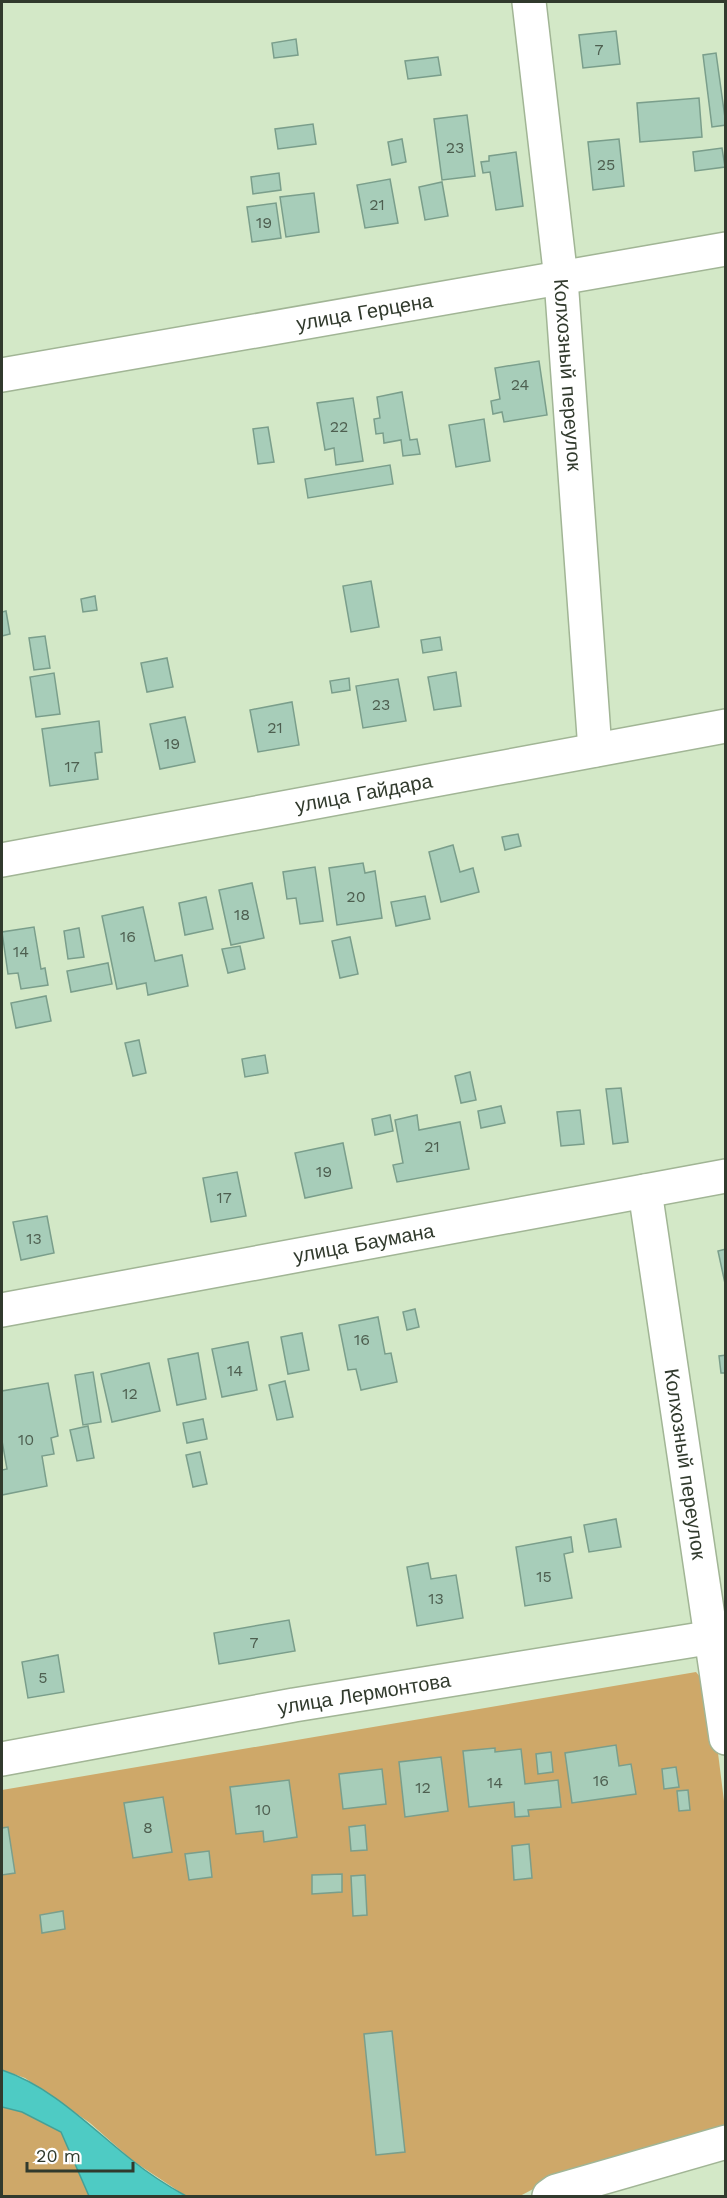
<svg xmlns="http://www.w3.org/2000/svg" width="727" height="2198" font-family="'Work Sans',sans-serif">
  <style>
    .green { fill: #cea869 }
    .water { fill: #4ecbc4; stroke: #45a097; stroke-width: 1.5 }
    .building { fill: #a7cdb9; stroke: #7a9e8b; stroke-width: 1.5 }
    .lines { fill: none; stroke-linecap: round; stroke-linejoin: round }
    .street-casing { stroke: #a1b595; stroke-width: 36 }
    .street { stroke: #fff; stroke-width: 33 }
    .labels { text-anchor: middle; dominant-baseline: central; stroke-width: 4.5; stroke-linejoin: round; paint-order: stroke }
    .number-label { font-size: 16px; fill: #4e5f50 }
    .street-label { font-size: 20px; fill: #313a2d; stroke: #fff }
  </style>
  <rect width="100%" height="100%" fill="#d3e8c7"/>
  <path class="green" d="M696 1672 710 1689 726 1817 725 2130 571 2169 520 2196H186L133 2161 90 2123 25 2078 2 2070V1790Z
    M2 2107 22 2112 61 2132 89 2196H2Z"/>
  <path class="water" d="M2 2070C53 2087 91 2128 133 2161 149 2174 168 2186 186 2196H89L61 2132 22 2112 2 2107Z"/>
  <path class="building" d="M616 31 620 64 583 68 579 35Z
    M296 39 298 55 274 58 272 43Z
    M716 53 726 125 712 127 703 55Z
    M438 57 441 75 408 79 405 61Z
    M699 98 702 137 640 142 637 103Z
    M467 115 475 176 442 180 434 119Z
    M313 124 316 144 278 149 275 129Z
    M402 139 406 162 392 165 388 142Z
    M619 139 624 186 593 190 588 142Z
    M722 148 725 167 695 171 693 152Z
    M516 152 523 206 496 210 490 172 483 173 481 162 489 161V156Z
    M279 173 281 190 253 194 251 177Z
    M390 179 398 223 365 228 357 185Z
    M442 182 448 216 425 220 419 187Z
    M314 193 319 232 286 237 280 197Z
    M276 203 281 238 252 242 247 207Z
    M539 361 547 415 504 422 502 412 493 414 491 401 500 399 495 368Z
    M402 392 410 440 417 439 420 454 403 456 401 440 384 443 383 433 376 434 374 419 380 418 377 397Z
    M353 398 363 461 336 465 334 448 325 450 317 403Z
    M484 419 490 461 456 467 449 425Z
    M268 427 274 462 258 464 253 429Z
    M390 465 393 484 308 498 305 479Z
    M371 581 379 627 351 632 343 586Z
    M95 596 97 610 83 612 81 599Z
    M6 611 10 634 2 636V612Z
    M45 636 50 668 34 670 29 638Z
    M440 637 442 650 423 653 421 640Z
    M167 658 173 687 147 692 141 663Z
    M456 672 461 706 434 710 428 677Z
    M54 673 60 714 36 717 30 677Z
    M349 678 350 690 332 693 330 681Z
    M398 679 406 721 363 728 356 686Z
    M292 702 299 745 258 752 250 710Z
    M185 717 195 762 160 769 150 724Z
    M99 721 102 752 95 753 98 779 50 786 42 729Z
    M518 834 521 846 505 850 502 837Z
    M453 845 460 872 473 868 479 892 441 902 429 852Z
    M363 863 365 873 375 871 382 918 337 925 329 868Z
    M315 867 323 921 300 924 296 898 287 899 283 872Z
    M252 883 264 938 231 945 219 890Z
    M425 896 430 919 396 926 391 902Z
    M206 897 213 929 185 935 179 903Z
    M143 907 155 961 182 955 188 986 148 995 146 983 117 989 102 916Z
    M34 927 41 969 45 968 48 985 21 989 18 973 8 974 2 932Z
    M79 928 84 957 68 959 64 931Z
    M350 937 358 974 340 978 332 941Z
    M240 946 245 969 228 973 222 949Z
    M108 963 112 984 71 992 67 971Z
    M46 996 51 1021 16 1028 11 1003Z
    M139 1040 146 1073 133 1076 125 1043Z
    M265 1055 268 1073 245 1077 242 1059Z
    M470 1072 476 1100 461 1103 455 1076Z
    M621 1088 628 1142 613 1144 606 1089Z
    M501 1106 505 1123 481 1128 478 1111Z
    M580 1110 584 1144 561 1146 557 1112Z
    M390 1115 393 1131 375 1135 372 1119Z
    M417 1115 419 1130 460 1122 469 1169 397 1182 393 1165 403 1163 395 1120Z
    M343 1143 352 1188 305 1198 295 1153Z
    M237 1172 246 1216 211 1222 203 1178Z
    M47 1216 54 1253 21 1260 13 1222Z
    M726 1249V1288L718 1251Z
    M415 1309 419 1327 407 1330 403 1312Z
    M378 1317 385 1354 391 1353 397 1382 361 1390 356 1369 348 1370 339 1325Z
    M302 1333 309 1370 288 1374 281 1337Z
    M248 1342 257 1390 222 1397 212 1349Z
    M198 1353 206 1399 177 1405 168 1359Z
    M726 1355V1373H721L719 1356Z
    M149 1363 160 1411 112 1422 101 1374Z
    M93 1372 101 1422 83 1425 75 1375Z
    M285 1381 293 1417 277 1420 269 1385Z
    M48 1383 58 1436 51 1438 54 1454 42 1456 47 1486 2 1495V1470L7 1469 2 1441V1391Z
    M203 1419 207 1439 187 1443 183 1423Z
    M88 1426 94 1458 77 1461 70 1430Z
    M200 1452 207 1484 193 1487 186 1455Z
    M616 1519 621 1547 589 1552 584 1525Z
    M571 1537 573 1552 564 1554 572 1598 525 1606 516 1547Z
    M428 1563 431 1579 456 1575 463 1618 417 1626 407 1567Z
    M289 1620 295 1651 219 1664 214 1633Z
    M58 1655 64 1692 28 1698 22 1662Z
    M616 1745 619 1766 631 1764 636 1794 572 1803 565 1753Z
    M495 1748V1752L521 1749 525 1784 558 1780 561 1807 528 1810 529 1816 515 1817 514 1802 469 1807 463 1751Z
    M551 1752 553 1772 538 1774 536 1754Z
    M441 1757 448 1811 405 1817 399 1762Z
    M676 1767 679 1787 664 1789 662 1769Z
    M382 1769 386 1804 343 1809 339 1774Z
    M289 1780 297 1837 264 1842 263 1831 236 1834 230 1787Z
    M688 1790 690 1810 679 1811 677 1791Z
    M163 1797 172 1852 133 1858 124 1803Z
    M365 1825 367 1850 351 1851 349 1827Z
    M8 1827 15 1873 2 1875V1828Z
    M529 1844 532 1878 514 1880 512 1846Z
    M209 1851 212 1877 189 1880 185 1854Z
    M342 1874V1892L312 1894V1875Z
    M365 1875 367 1915 353 1916 351 1876Z
    M63 1911 65 1929 42 1933 40 1915Z
    M392 2031 405 2152 376 2155 364 2034Z"/>
  <g class="lines">
    <defs>
      <g id="street">
        <path id="s1" d="M529 2 561 279 595 750"/>
        <path id="s2" d="M2 375 726 249"/>
        <path id="s3" d="M2 860 726 726"/>
        <path id="s4" d="M645 1191 726 1738"/>
        <path id="s5" d="M2 1310 726 1176"/>
        <path id="s6" d="M2 1759 294 1705 726 1635"/>
        <path d="M549 2196 556 2191 726 2142"/>
      </g>
    </defs>
    <use href="#street" class="street-casing"/>
    <use href="#street" class="street"/>
  </g>
  <g class="labels">
    <g class="number-label">
      <text x="599" y="49">7</text>
      <text x="455" y="147">23</text>
      <text x="606" y="164">25</text>
      <text x="377" y="204">21</text>
      <text x="264" y="222">19</text>
      <text x="520" y="384">24</text>
      <text x="339" y="426">22</text>
      <text x="381" y="704">23</text>
      <text x="275" y="727">21</text>
      <text x="172" y="743">19</text>
      <text x="72" y="766">17</text>
      <text x="356" y="896">20</text>
      <text x="242" y="914">18</text>
      <text x="128" y="936">16</text>
      <text x="21" y="951">14</text>
      <text x="432" y="1146">21</text>
      <text x="324" y="1171">19</text>
      <text x="224" y="1197">17</text>
      <text x="34" y="1238">13</text>
      <text x="362" y="1339">16</text>
      <text x="235" y="1370">14</text>
      <text x="130" y="1393">12</text>
      <text x="26" y="1439">10</text>
      <text x="544" y="1576">15</text>
      <text x="436" y="1598">13</text>
      <text x="254" y="1642">7</text>
      <text x="43" y="1677">5</text>
      <text x="601" y="1780">16</text>
      <text x="495" y="1782">14</text>
      <text x="423" y="1787">12</text>
      <text x="263" y="1809">10</text>
      <text x="148" y="1827">8</text>
    </g>
    <g class="street-label">
      <text stroke="none"><textPath href="#s2" startOffset="368">улица Герцена</textPath></text>
      <text stroke="none"><textPath href="#s1" startOffset="375">Колхозный переулок</textPath></text>
      <text stroke="none"><textPath href="#s3" startOffset="368">улица Гайдара</textPath></text>
      <text stroke="none"><textPath href="#s5" startOffset="368">улица Баумана</textPath></text>
      <text stroke="none"><textPath href="#s4" startOffset="276">Колхозный переулок</textPath></text>
      <text stroke="none"><textPath href="#s6" startOffset="368">улица Лермонтова</textPath></text>
    </g>
  </g>
  <rect width="727" height="2198" fill="none" stroke="#313a2d" stroke-width="6"/>
  <path d="M27 2162v9h106v-9" fill="none" stroke="#313a2d" stroke-width="3"/>
  <text x="36" y="2162" font-size="18" fill="#313a2d" stroke="#ffffff" stroke-width="4.5" paint-order="stroke">20 m</text>
</svg>
